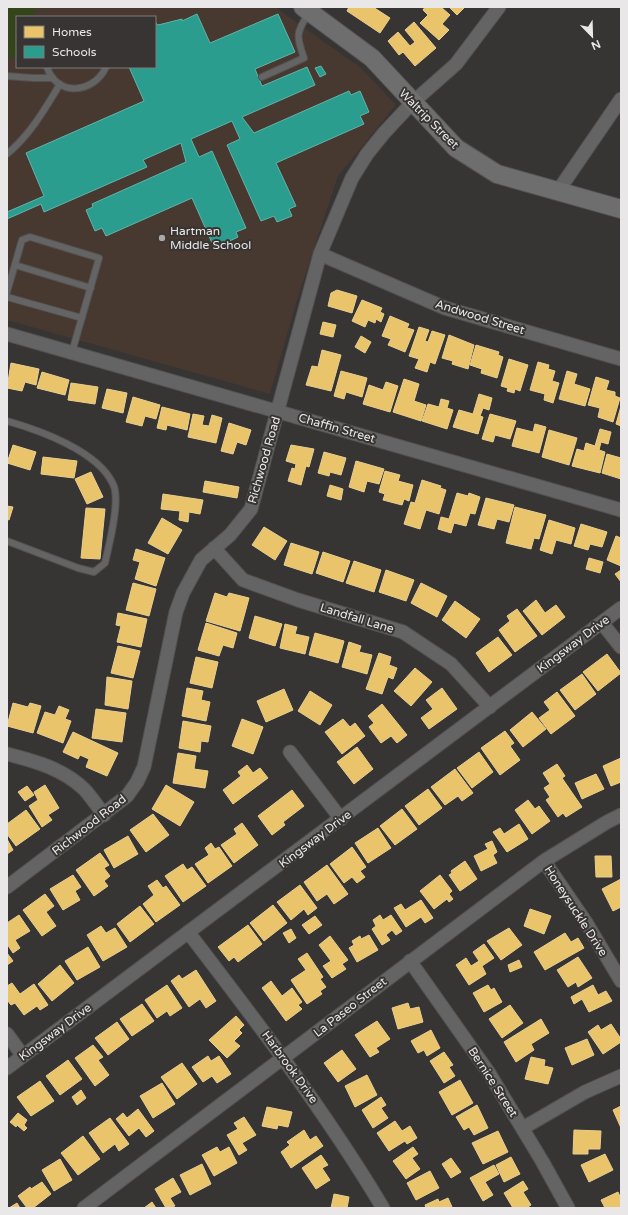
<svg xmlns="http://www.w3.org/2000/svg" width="628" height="1215" font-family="'Varela Round',sans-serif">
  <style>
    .education { fill: #473830; fill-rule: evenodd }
    .green { fill: #34451c }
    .homes { fill: #e9c46a; stroke: #e9ce90 }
    .schools { fill: #2a9d8f; stroke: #63b3a9 }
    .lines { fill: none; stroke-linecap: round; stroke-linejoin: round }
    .lane-casing { stroke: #535151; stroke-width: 8 }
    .street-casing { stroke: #535151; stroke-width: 15 }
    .secondary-casing { stroke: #535151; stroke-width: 20 }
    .lane { stroke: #646464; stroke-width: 6 }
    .street { stroke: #646464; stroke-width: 13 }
    .secondary { stroke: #6e6e6e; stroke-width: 18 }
    .poi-dot { fill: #aaa9a8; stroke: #373433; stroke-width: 1.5 }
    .labels { text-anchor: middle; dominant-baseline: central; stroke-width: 4; stroke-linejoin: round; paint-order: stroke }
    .street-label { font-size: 12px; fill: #e9e7e7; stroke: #373433 }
    .poi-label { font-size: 12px; fill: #e9e7e7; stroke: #373433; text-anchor: start }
  </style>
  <rect width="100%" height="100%" fill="#363534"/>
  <path class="education" d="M7 7H275L361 68 396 105 338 176 297 300 270 394 7 320ZM17 17H155V67H17Z"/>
  <path class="green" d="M7 7H36L33 17H17V59L7 55Z"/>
  <path class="homes" d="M349 7H373L390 18 380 33 347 11Z
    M425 7H441L450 15 442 24 449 30 439 40 420 23 428 15 423 10Z
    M449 7H465L457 15Z
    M414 22 436 48 415 66 403 52 399 55 388 41 398 32 410 46 415 42 405 30Z
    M337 290 357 296 352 313 328 306 331 293Z
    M362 300 382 308 380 312 384 314 381 322 376 319 375 323 368 320 365 327 352 321Z
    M390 316 409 324 407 328 414 330 405 352 388 345 391 339 382 336Z
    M323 322 336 325 333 337 320 334Z
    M419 327 429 330 425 341 428 342 432 331 445 335 435 364 430 362 427 372 415 368 419 359 409 356Z
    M449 335 474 345 468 369 452 364 453 361 442 358Z
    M361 336 371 342 365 353 355 347Z
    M476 345 499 352 498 355 503 357 497 378 481 373 482 369 470 365Z
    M322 350 341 355 331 391 306 385 312 366 318 367Z
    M509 359 528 365 520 391 515 389 514 393 507 391 508 388 501 386Z
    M538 362 549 365 548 369 555 371 552 381 559 383 553 403 544 400 545 394 530 390Z
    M11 363 39 369 36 385 25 382 22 391 7 388Z
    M341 371 367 378 362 397 346 392 344 399 334 396Z
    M567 371 577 374 574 384 590 389 585 406 559 399Z
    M42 372 69 380 65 395 37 388Z
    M596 377 609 381 606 390 615 392V396L620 398 613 422 598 417 600 408 588 405Z
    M404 379 419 384 414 401 426 405 421 421 393 412Z
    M386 382 398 386 390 412 363 404 369 385 383 390Z
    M71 383 98 387 95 404 68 400Z
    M107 389 127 393 123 413 102 408Z
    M479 394 492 398 489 410 483 408 480 416 483 417 478 434 453 427 459 410 473 414Z
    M133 397 160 405 156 419 145 416 142 426 126 422Z
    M441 399 449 401 447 408 453 410 447 429 422 421 428 404 439 407Z
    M621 406V426L616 424Z
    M162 407 190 414 187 430 167 425 166 430 157 428Z
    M193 414 204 416 202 425 209 426 212 415 222 418 216 443 188 437Z
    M490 414 516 421 510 439 495 435 493 442 482 439Z
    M229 423 251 430 246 445 237 442 233 454 221 451Z
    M535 424 546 427 539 453 512 446 517 428 533 432Z
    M600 429 611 432 608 444 601 442 599 450 605 452 600 473 572 466 577 449 584 451 586 443 595 446Z
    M549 430 577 438 569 465 542 457Z
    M13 445 36 452 30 470 7 463Z
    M291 445 314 449 309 467 306 466 301 485 288 481 292 468 295 469 296 464 286 461Z
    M324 452 346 458 341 475 330 472 329 476 318 473Z
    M607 454 621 458V479L602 473Z
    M43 457 77 461 74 478 41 474Z
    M356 461 384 469 379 484 367 481 364 492 349 487Z
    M385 471 400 475 398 481 413 485 409 501 404 499 402 505 383 500 385 494 379 492Z
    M91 472 103 497 87 504 75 479Z
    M422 480 441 486 440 488 446 490 439 514 426 510 420 529 404 524 411 502 415 503Z
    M205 481 239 487 237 498 203 492Z
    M330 485 343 489 341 500 327 496Z
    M457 493 468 496 469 493 480 497 475 514 470 513 466 526 454 523 451 533 438 529 441 517 449 519Z
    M163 494 203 500 200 514 189 512 188 522 179 520 180 511 161 509Z
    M486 498 514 505 509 522 497 519 494 529 478 525Z
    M7 506 13 507 9 520 7 519Z
    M515 507 546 515 539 539 534 538 531 549 506 543Z
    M86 508 105 509 100 559 81 558Z
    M162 518 182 530 168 554 148 543Z
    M549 520 575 528 571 544 556 540 552 554 540 550Z
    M581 524 607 532 602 547 590 544 588 550 574 546Z
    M264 527 287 541 275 560 252 545Z
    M616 536 621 538V566L607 560Z
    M291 543 319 552 312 574 284 565Z
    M136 549 165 558 156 586 135 579 140 562 133 560Z
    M323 552 350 561 343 582 316 573Z
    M589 558 603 562 600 573 586 569Z
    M354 561 381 570 374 592 346 583Z
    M386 570 414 580 406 601 379 592Z
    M621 570V582L615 574Z
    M133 583 156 589 149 616 126 610Z
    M421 583 447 596 437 617 411 603Z
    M215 593 227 597 229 593 249 598 240 631 206 621Z
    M536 600 545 613 556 605 565 617 542 635 523 611Z
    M455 601 480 619 466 638 442 620Z
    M517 609 537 636 515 652 499 630 510 621 507 616Z
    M118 613 147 619 141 647 117 642 121 626 116 625Z
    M255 616 282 624 275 646 249 638Z
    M206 623 237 633 233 648 223 645 219 656 198 650Z
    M285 624 297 627 295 634 309 637 305 654 280 648Z
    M315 633 344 641 338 663 309 655Z
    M498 637 512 655 489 672 476 653Z
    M349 642 361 646 359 652 372 655 367 674 342 667Z
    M118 646 140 651 133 678 111 673Z
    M379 653 391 657 389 665 397 668 393 679 388 677 382 694 366 689Z
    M607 654 621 673 598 691 583 672Z
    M196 657 218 662 212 688 190 683Z
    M415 668 432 682 411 706 394 691Z
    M582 674 596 694 575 710 560 690Z
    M107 677 132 681 128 709 105 705Z
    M187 688 203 691 201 700 210 702 206 721 182 716Z
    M442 688 457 709 429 729 421 718 433 709 426 700Z
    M284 689 293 710 266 722 257 701Z
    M310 691 332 705 320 725 298 711Z
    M557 692 575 716 551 734 539 718 550 710 544 702Z
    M13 703 28 707 30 703 41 706 33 733 7 726Z
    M382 704 407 735 397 743 391 736 381 743 369 727 374 723 368 716Z
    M59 706 69 710 65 719 71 721 63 743 37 733 45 712 55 715Z
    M96 709 126 713 122 742 92 738Z
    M532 712 546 729 523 747 510 730Z
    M242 719 263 727 253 754 232 746Z
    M343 719 350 727 355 723 365 736 342 754 325 732Z
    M183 721 211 726 208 742 201 741 200 752 179 748Z
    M505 731 514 743 510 746 520 760 500 775 481 748Z
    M73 732 118 753 107 776 86 767 89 759 80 755 78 759 63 752Z
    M357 747 373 769 354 784 337 762Z
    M479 752 493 772 472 788 457 768Z
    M178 753 196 756 194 769 208 771 205 788 173 783Z
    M621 758V782L611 786 603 766Z
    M557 764 565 776 562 778 582 807 566 817 563 813 558 817 546 800 550 797 544 788 550 784 543 773Z
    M247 765 253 773 260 768 268 778 233 804 223 790 241 776 238 772Z
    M455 769 473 793 462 801 458 796 445 805 431 787Z
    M596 774 604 789 582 799 575 783Z
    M45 785 59 808 48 815 52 820 42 827 29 806 38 800 34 792Z
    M166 785 194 802 180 826 152 809Z
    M27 786 34 795 25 801 18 792Z
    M428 789 442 808 419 825 405 806Z
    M292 790 304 806 283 822 285 825 272 835 258 816Z
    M528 800 535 809 539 806 550 821 532 834 515 810Z
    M402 809 417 829 395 845 380 826Z
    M26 810 40 829 16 846 7 834V824Z
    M153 814 169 835 146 852 130 830Z
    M242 823 258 845 234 863 221 845 237 834 234 829Z
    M519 824 528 839 507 852 493 832 500 828 504 834Z
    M378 828 391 848 368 863 355 843Z
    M128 836 138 854 114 868 104 850Z
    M7 839 13 850 7 854Z
    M492 841 497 852 493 855 497 863 481 871 474 856 488 849 485 844Z
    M211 843 215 849 219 847 232 866 208 883 195 864 209 855 205 848Z
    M352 847 366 867 360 871 365 877 357 883 352 877 344 883 330 864Z
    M100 853 109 865 104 868 110 876 104 881 108 886 94 896 76 870Z
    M595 856H611L612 877H596Z
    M465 861 477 879 460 891 449 875 452 873 451 871Z
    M183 864 187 870 192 867 206 886 183 902 165 876Z
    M327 865 348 894 334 904 327 894 317 901 304 882Z
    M73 875 81 887 75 891 80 900 63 910 50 889Z
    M440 875 452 891 449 894 453 899 449 902 447 899 434 909 420 891Z
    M621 879V907L613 911 602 889Z
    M157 880 163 888 166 886 180 905 156 922 143 904 154 895 148 886Z
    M300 885 317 908 308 915 304 909 291 920 277 902Z
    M45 894 54 906 46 912 56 926 42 936 23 910Z
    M421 900 433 918 425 923 421 917 406 927 394 908 401 904 405 910Z
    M273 905 287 923 264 941 250 923Z
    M140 906 154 924 130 942 117 924Z
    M530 909 551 916 544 934 524 926Z
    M19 915 30 931 15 940 20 948 13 953 7 944V923Z
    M380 915 383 920 391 915 402 931 396 935 392 930 386 935 390 940 382 945 372 929 376 926 373 920Z
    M315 916 322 925 309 934 302 925Z
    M248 925 262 944 238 962 234 957 229 961 218 947Z
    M101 926 106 933 115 928 127 947 103 961 87 935Z
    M509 928 522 945 501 960 487 941Z
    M291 929 296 938 289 943 283 933Z
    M565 933 571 942 578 938 584 948 545 970 534 952Z
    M369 935 378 950 357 962 349 948 354 945 352 941 360 936 361 939Z
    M330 936 348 960 342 964 346 969 332 978 323 966 331 961 319 945Z
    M484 944 494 958 482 966 486 974 469 985 456 965 466 958 471 966 479 961 473 952Z
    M88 947 100 967 77 980 65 961Z
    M7 953 13 961 7 965Z
    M307 953 323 977 320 979 326 987 320 991 322 994 307 1004 291 980 306 970 298 959Z
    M578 957 592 978 578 987 576 982 568 987 557 970Z
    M519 960 522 967 510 972 508 965Z
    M60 965 74 983 52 1001 38 984Z
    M196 970 216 1001 206 1008 200 999 189 1007 171 981 179 975 182 979Z
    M271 981 282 996 292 988 302 1002 298 1005 302 1009 286 1021 262 988Z
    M12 983 20 994 34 984 48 1005 40 1010 37 1006 24 1015 15 1003 11 1005 7 1000V986Z
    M167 985 182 1008 170 1016 167 1011 157 1018 145 1000Z
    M488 985 491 990 494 988 502 1002 484 1012 473 993Z
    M593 985 598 995 606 991 612 1001 589 1012 582 999 574 1004 571 997Z
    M408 1003 410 1009 419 1007 423 1022 398 1029 392 1008Z
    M142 1004 154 1021 132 1036 120 1019Z
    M510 1005 523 1023 502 1038 489 1019Z
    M236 1016 244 1025 239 1030 242 1033 234 1041 240 1046 227 1058 209 1040Z
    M541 1019 549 1033 531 1044 534 1050 516 1062 504 1042Z
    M377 1021 390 1039 376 1048 379 1052 370 1057 355 1035Z
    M117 1022 129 1039 108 1055 95 1038Z
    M611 1024 621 1039V1042L603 1054 588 1032 598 1025 601 1030Z
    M431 1030 440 1048 427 1056 424 1050 418 1053 411 1041Z
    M587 1039 594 1055 572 1065 565 1048Z
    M93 1045 103 1057 98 1060 109 1075 95 1086 75 1058Z
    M342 1050 356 1069 338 1082 324 1063Z
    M444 1052 453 1065 449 1067 455 1076 444 1083 430 1061Z
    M208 1056 211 1061 219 1056 231 1074 217 1083 212 1076 203 1082 192 1067Z
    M531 1057 545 1060 544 1066 553 1068 548 1084 525 1079Z
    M68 1060 82 1079 60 1095 46 1076Z
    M182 1063 197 1084 177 1099 161 1077Z
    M367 1075 377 1095 355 1107 345 1086Z
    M460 1080 473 1103 452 1115 439 1092Z
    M40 1081 54 1101 31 1116 17 1097Z
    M162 1083 175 1104 153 1118 140 1096Z
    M81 1090 86 1098 77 1105 72 1097Z
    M381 1097 386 1105 381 1108 388 1118 373 1128 362 1110Z
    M477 1105 488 1128 474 1135 469 1127 464 1130 456 1117Z
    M621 1106V1128L613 1110Z
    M267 1107 292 1112 288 1127 278 1125 277 1129 262 1126Z
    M138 1109 154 1131 146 1137 139 1128 129 1136 116 1119 123 1113 127 1118Z
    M18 1113 27 1120 24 1125 27 1128 24 1131 17 1125 16 1127 10 1122Z
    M244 1117 256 1135 242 1143 247 1150 239 1155 227 1135 238 1129 234 1123Z
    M110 1118 129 1144 119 1151 115 1144 103 1153 89 1133Z
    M395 1121 402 1131 410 1126 417 1138 407 1144 405 1141 389 1151 377 1133Z
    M304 1130 310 1140 316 1136 323 1146 291 1168 281 1152 290 1145 287 1142Z
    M574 1130 601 1131 600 1149H588V1154H573Z
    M498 1131 508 1152 483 1164 472 1143Z
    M83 1136 100 1159 78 1175 61 1153Z
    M217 1147 220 1152 229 1147 237 1163 214 1176 202 1155Z
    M413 1147 418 1154 412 1158 420 1169 406 1179 393 1161Z
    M605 1154 613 1170 589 1182 581 1165Z
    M321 1155 328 1165 322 1168 330 1180 316 1189 302 1168Z
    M511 1157 520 1174 504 1182 496 1165Z
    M451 1158 461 1172 451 1178 442 1164Z
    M60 1159 72 1180 54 1191 42 1170Z
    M202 1164 211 1184 190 1195 180 1175Z
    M494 1165 499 1174 485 1182 493 1195 483 1201 470 1178Z
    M430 1171 439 1188 416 1200 407 1183Z
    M173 1178 181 1192 170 1198 175 1206 166 1208 155 1189Z
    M523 1181 528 1189 523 1192 531 1205 526 1208H513L504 1193Z
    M42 1182 51 1194 33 1208H27L18 1196 30 1187 31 1189Z
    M618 1192 621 1199V1207L605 1208 601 1200Z
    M334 1194 349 1197 347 1208H331Z
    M448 1198 452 1207 449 1208H426L425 1205 438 1199 439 1202Z
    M152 1202 156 1208H144Z
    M17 1203 20 1208H9Z"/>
  <path class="schools" d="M197 14 210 43 278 14 295 52 255 69 262 86 307 67 315 85 242 117 254 133 349 91 351 95 360 91 369 112 360 116 364 124 276 163 296 206 289 209 292 216 277 222 274 216 261 221 227 145 240 139 232 121 191 139 199 157 212 151 246 228 236 232 238 237 219 246 217 241 212 243 192 198 106 236 102 228 95 231 86 210 93 207 92 204 186 162 181 143 143 160 147 167 44 212 41 204 7 219V212L44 196 26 153 144 101 129 67H155V22L158 25 182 19V21Z
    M321 66 326 74 320 77 315 68Z"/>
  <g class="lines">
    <defs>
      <path id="lane" d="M47 67C56 97 94 94 106 67
        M7 76 33 78H53
        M262 77 304 58C296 36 296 32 309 13
        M7 154C30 135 45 109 60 84
        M15 265 91 288
        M7 292 22 240 30 237 99 258 72 352
        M7 297 82 318
        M7 421C39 430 98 451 113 484 121 499 109 545 105 563L94 572 78 568 7 541"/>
      <path id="street" d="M558 191 621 99
        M320 254 445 308 621 359
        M7 334 621 510
        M214 548 243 580 298 600 403 632 451 664 490 707
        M602 623 621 647
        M290 752 341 819
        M7 754C35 761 64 769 85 790 92 798 98 807 104 815
        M544 861 587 924 621 981
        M7 887 127 796 137 782 144 767 176 612 183 593 201 560 230 535 251 509 320 254 352 178 367 154 384 133 412 103 456 64 499 7
        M188 932C257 1022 325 1111 383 1208
        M410 961 489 1073 542 1161 568 1208
        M7 1034 23 1056
        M7 1068 621 608
        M523 1128 585 1092 621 1076
        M84 1208 544 861 607 822 621 815"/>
      <path id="secondary" d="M303 7 372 58 456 148 497 174 621 209"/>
    </defs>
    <use href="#lane" class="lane-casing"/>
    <use href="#street" class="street-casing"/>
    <use href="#secondary" class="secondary-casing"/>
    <use href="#lane" class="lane"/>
    <use href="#street" class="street"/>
    <use href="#secondary" class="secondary"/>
  </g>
  <circle class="poi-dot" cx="162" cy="238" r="4"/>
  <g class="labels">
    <g class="street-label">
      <text transform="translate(429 119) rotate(45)">Waltrip Street</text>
      <text transform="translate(480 317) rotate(17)">Andwood Street</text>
      <text transform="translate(337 428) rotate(16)">Chaffin Street</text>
      <text transform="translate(264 460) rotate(-74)">Richwood Road</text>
      <text transform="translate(357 618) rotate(17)">Landfall Lane</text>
      <text transform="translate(573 644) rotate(-37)">Kingsway Drive</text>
      <text transform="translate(89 825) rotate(-38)">Richwood Road</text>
      <text transform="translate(315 839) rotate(-37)">Kingsway Drive</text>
      <text transform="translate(576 911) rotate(57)">Honeysuckle Drive</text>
      <text transform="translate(350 1007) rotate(-38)">La Paseo Street</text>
      <text transform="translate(55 1032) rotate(-37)">Kingsway Drive</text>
      <text transform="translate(290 1067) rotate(54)">Harbrook Drive</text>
      <text transform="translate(493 1082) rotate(57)">Bernice Street</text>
    </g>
    <g class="poi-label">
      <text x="170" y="231">Hartman<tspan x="170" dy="14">Middle School</tspan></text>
    </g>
  </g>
  <rect width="628" height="1215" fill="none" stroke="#e9e7e7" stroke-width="16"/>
  <rect x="16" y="16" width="140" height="52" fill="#373433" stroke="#7e7c7b"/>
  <rect x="24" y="26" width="20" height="12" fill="#e9c46a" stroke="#7e7c7b"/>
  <text x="52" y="36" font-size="12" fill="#e9e7e7">Homes</text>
  <rect x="24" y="46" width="20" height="12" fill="#2a9d8f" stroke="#7e7c7b"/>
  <text x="52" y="56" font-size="12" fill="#e9e7e7">Schools</text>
  <g transform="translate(592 36) rotate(157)" stroke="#373433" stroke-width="3" paint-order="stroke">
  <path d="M0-3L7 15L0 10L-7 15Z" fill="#e9e7e7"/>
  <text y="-6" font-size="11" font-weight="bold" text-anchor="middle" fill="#e9e7e7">N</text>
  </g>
</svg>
